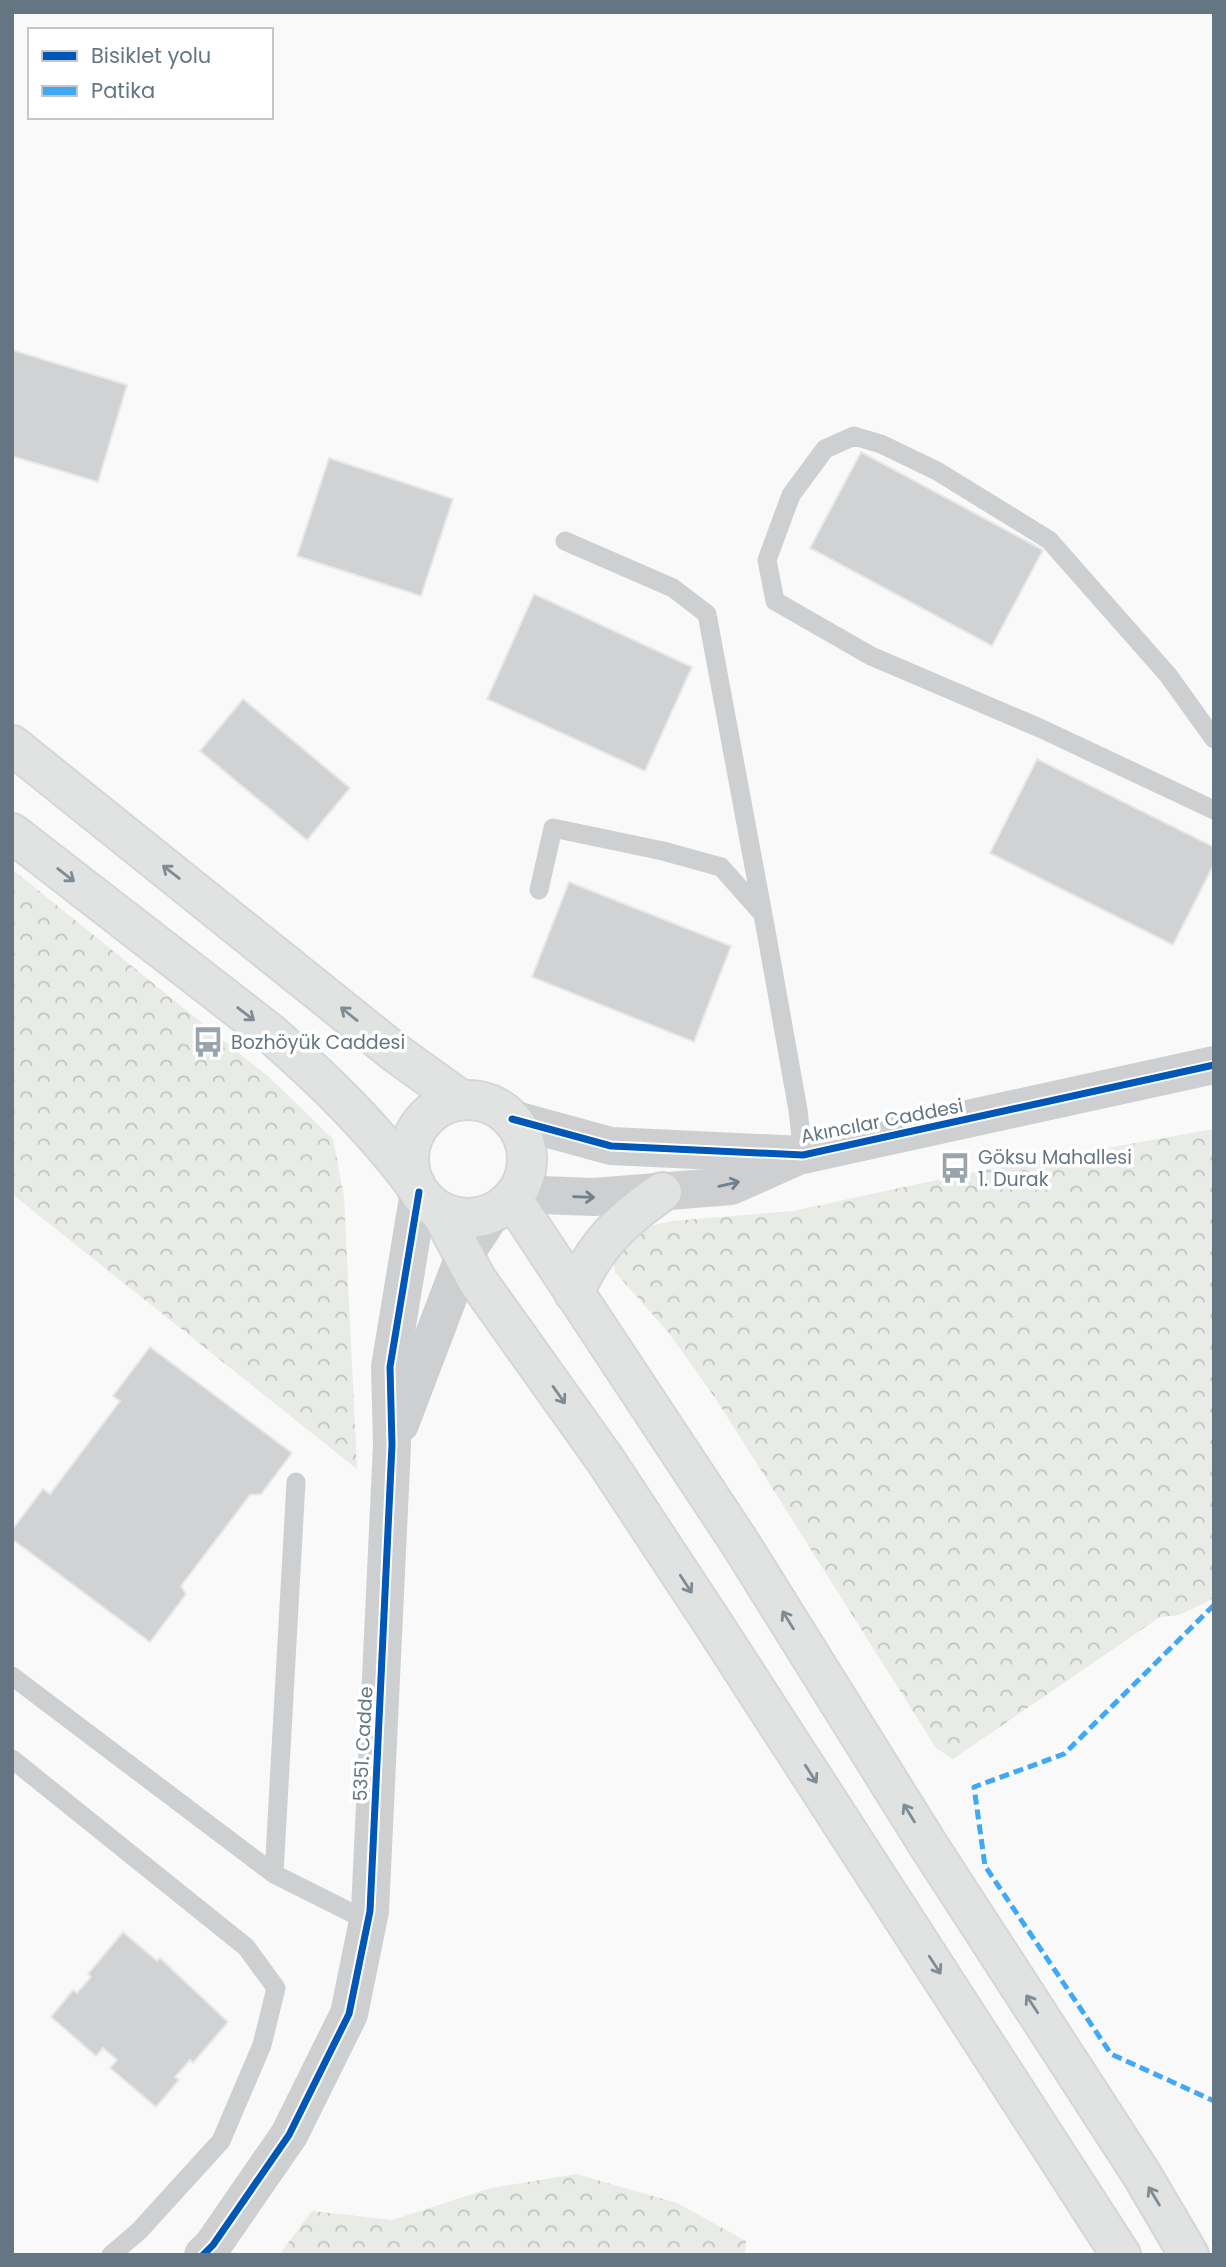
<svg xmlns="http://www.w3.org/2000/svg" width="1226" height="2267" font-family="Poppins,sans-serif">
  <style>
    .forest { fill: url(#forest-crowns) }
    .building { fill: #d0d2d3; stroke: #e8e8e8; stroke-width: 2 }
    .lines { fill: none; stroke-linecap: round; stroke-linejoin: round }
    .secondary-casing { stroke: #d5d6d7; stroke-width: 42 }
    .service { stroke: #cecfd0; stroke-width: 19 }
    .tertiary { stroke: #cecfd0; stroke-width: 38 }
    .secondary { stroke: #e1e2e2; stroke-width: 38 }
    .quiet { stroke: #3fa9f5; stroke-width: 5; stroke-dasharray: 10 5; stroke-linecap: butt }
    .cycleway-casing { stroke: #fff; stroke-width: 11 }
    .cycleway { stroke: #0057b8; stroke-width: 7 }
    .oneway { stroke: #7e8c96 }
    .oneway2 { stroke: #707f8b }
    .labels { text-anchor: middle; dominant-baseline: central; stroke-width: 7; stroke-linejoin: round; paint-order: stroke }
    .poi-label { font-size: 19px; fill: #657683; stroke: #fff; text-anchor: start }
    .street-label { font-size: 19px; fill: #657683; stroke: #fff }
  </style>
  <defs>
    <pattern id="forest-crowns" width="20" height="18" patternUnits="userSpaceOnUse" patternTransform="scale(1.75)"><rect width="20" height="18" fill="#e8ebe6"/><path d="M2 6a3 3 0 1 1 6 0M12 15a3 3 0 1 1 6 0" fill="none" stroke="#c0c3c0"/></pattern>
  </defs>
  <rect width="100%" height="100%" fill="#f9f9f9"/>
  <path class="forest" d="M12 869 270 1078 333 1139 344 1197 357 1469 12 1194Z
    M1214 1129V1598L1179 1615 1160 1617 953 1759 936 1748 716 1399 668 1332 615 1272 613 1259 630 1231 672 1221 793 1211 983 1170Z
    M576 2174 677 2203 746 2241 745 2255H279L312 2211 392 2220 491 2188Z"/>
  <path class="building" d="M12 350 127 385 98 482 12 456Z
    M861 452 1043 550 992 646 810 548Z
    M329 458 453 499 421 596 297 556Z
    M534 594 692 667 645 771 487 699Z
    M243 699 350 788 307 840 200 751Z
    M1037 759 1214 847V864L1173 945 990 853Z
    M569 882 731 946 694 1042 532 977Z
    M150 1347 292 1453 261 1494 250 1495 181 1586 186 1594 150 1642 12 1539V1530L43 1489 50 1494 120 1401 113 1396Z
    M123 1932 157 1961 160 1958 228 2022 193 2063 190 2060 175 2077 179 2080 156 2107 110 2068 117 2060 103 2048 96 2056 51 2017 73 1990 77 1993 91 1977 88 1974Z"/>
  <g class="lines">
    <defs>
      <path id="secondary" d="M12 745 397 1054 461 1100
        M12 833 270 1033C324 1080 372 1127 415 1184
        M409 1159a59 59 0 1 1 118 0a59 59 0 1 1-118 0Z
        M512 1198 740 1543 927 1843 1142 2175 1189 2255
        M440 1211 477 1280 606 1461 712 1622 1121 2255
        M574 1293C596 1244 619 1222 662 1192"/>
    </defs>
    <use href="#secondary" class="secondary-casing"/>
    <path class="service" d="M565 541 673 588 707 614 766 931 798 1110 803 1155
      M1214 739 1168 675 1049 540 937 471 881 444 854 436 825 449 791 495 767 560 775 601 871 656 1042 729 1214 810
      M539 890 553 828 663 851 721 867 761 912
      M12 1676 274 1874 368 1921
      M12 1759 246 1947 276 1988 262 2045 221 2141 139 2231 111 2255
      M274 1874 296 1482"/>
    <path class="tertiary" d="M512 1119 611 1146 803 1155 1214 1065
      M515 1194 594 1197 731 1186 794 1158
      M400 1424 464 1256 492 1213
      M203 2255 213 2245 289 2135 349 2014 370 1911 392 1445 390 1367 419 1192"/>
    <use href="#secondary" class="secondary"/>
    <path class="quiet" d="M1214 1605 1064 1754 974 1787 985 1866 1111 2054 1214 2101"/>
    <defs>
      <path id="cycleway" d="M512 1119 611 1146 803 1155 1214 1065
        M203 2255 213 2245 289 2135 349 2014 370 1911 392 1445 390 1367 419 1192"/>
    </defs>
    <use href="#cycleway" class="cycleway-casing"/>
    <use href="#cycleway" class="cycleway"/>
  </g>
  <defs><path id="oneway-shaft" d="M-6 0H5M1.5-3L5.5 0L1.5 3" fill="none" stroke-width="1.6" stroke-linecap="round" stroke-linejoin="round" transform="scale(1.75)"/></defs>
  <g class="oneway">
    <use href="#oneway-shaft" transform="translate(171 872) rotate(-142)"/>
    <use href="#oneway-shaft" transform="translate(66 875) rotate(38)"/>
    <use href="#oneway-shaft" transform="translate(246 1014) rotate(38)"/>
    <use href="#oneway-shaft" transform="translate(349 1014) rotate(-141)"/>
    <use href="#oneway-shaft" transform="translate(559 1395) rotate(55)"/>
    <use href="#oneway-shaft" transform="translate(686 1584) rotate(57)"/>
    <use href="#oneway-shaft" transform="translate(788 1620) rotate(-122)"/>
    <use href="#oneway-shaft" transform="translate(811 1774) rotate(57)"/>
    <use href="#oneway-shaft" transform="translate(909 1813) rotate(-122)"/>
    <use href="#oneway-shaft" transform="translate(935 1965) rotate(57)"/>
    <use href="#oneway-shaft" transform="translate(1032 2004) rotate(-123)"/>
    <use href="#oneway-shaft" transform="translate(1154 2196) rotate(-121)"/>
  </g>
  <g class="oneway2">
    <use href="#oneway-shaft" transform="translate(729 1184) rotate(-13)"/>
    <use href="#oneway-shaft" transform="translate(584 1197) rotate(2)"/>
  </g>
  <defs>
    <symbol id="bus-bare" viewBox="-9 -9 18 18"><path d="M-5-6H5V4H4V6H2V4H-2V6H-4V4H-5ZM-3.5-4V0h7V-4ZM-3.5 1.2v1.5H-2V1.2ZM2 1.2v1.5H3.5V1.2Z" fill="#99a4ac" stroke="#fff" stroke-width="2.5" paint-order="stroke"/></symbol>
  </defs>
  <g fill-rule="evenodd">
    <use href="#bus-bare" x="186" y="1020" width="44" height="44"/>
    <use href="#bus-bare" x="933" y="1146" width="44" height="44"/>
  </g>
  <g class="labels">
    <g class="poi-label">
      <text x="231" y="1042">Bozhöyük Caddesi</text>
      <text x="978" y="1157">Göksu Mahallesi<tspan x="978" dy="22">1. Durak</tspan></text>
    </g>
    <g class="street-label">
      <text transform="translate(882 1121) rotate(-11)">Akıncılar Caddesi</text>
      <text transform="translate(363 1744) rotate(-87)">5351. Cadde</text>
    </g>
  </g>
  <rect width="1226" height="2267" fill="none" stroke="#657683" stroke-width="28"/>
  <rect x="28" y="28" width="245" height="91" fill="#ffffff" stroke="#c1c8cd" stroke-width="2"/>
  <rect x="42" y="51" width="35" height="10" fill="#0057b8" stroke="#c1c8cd" stroke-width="2"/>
  <text x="91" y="63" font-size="21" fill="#657683">Bisiklet yolu</text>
  <rect x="42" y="86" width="35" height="10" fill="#3fa9f5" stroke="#c1c8cd" stroke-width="2"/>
  <text x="91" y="98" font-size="21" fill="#657683">Patika</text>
</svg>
